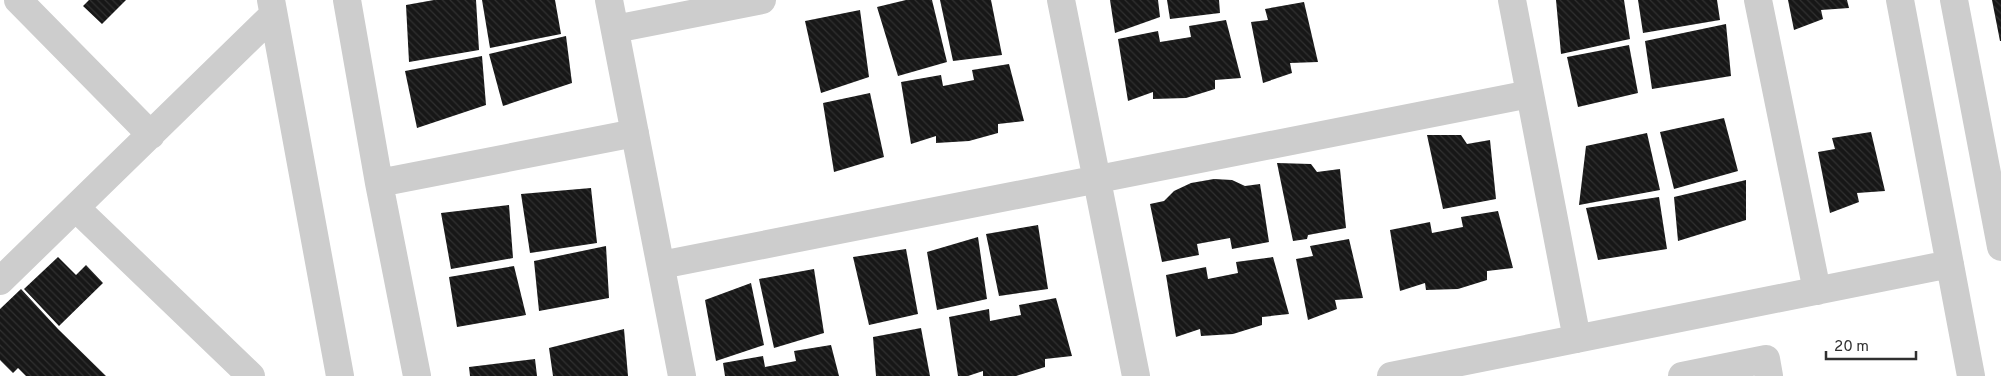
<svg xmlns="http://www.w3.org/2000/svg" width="2001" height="376" font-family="Overpass,sans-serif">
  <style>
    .building { fill: url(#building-back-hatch) }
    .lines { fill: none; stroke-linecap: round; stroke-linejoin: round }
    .minor { stroke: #cdcdcd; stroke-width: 28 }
  </style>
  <defs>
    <pattern id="building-back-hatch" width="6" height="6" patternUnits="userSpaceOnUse" patternTransform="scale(1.25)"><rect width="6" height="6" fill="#171717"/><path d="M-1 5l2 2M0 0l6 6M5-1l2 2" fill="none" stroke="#303030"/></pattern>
  </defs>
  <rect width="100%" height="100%" fill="#fff"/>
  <path class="building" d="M89 0H126L102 24 83 6Z
    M434 0H476L479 50 409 62 406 5Z
    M482 0H555L561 34 490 48Z
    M906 0H932L947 62 898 76 877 7Z
    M940 0H991L1002 55 953 61Z
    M1110 0H1158L1160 17 1115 33Z
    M1167 0H1219L1220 13 1170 19Z
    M1556 0H1624L1630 39 1561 54Z
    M1638 0H1717L1720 20 1643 33Z
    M1788 0H1847L1849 8 1821 10 1823 19 1794 30Z
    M1992 0H2001V41H2000Z
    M1304 2 1318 62 1290 63 1292 73 1263 83 1251 22 1268 20 1265 9Z
    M860 10 869 77 821 93 805 21Z
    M1226 20 1241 78 1215 80V89L1186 98 1153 99V92L1128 101 1118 39 1158 31 1160 42 1191 37 1189 26Z
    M1726 24 1731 76 1652 89 1645 41Z
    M566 36 572 83 503 106 489 54Z
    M1629 45 1638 93 1578 107 1567 57Z
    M482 56 486 105 417 128 405 71Z
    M1009 64 1024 121 998 124V133L969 141 936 143V136L911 144 901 82 941 75 943 86 974 80 972 70Z
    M870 93 884 157 834 172 823 103Z
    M1724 118 1738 171 1674 189 1660 132Z
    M1871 132 1885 191 1857 193 1859 202 1830 213 1818 152 1835 149 1832 138Z
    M1647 133 1660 190 1579 205 1586 146Z
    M1427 135H1461L1467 144 1490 140 1496 199 1443 209Z
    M1277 163 1311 164 1317 172 1340 169 1346 228 1308 235 1307 239 1293 241Z
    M1214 179 1232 180 1245 186 1260 184 1269 242 1232 249 1230 238 1197 244 1199 255 1162 262 1150 204 1164 201 1174 191 1191 183Z
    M1746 180V220L1678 241 1674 197Z
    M591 188 597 243 530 253 521 194Z
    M1659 197 1667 249 1598 260 1586 208Z
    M509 205 513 258 451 269 441 213Z
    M1498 211 1513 268 1487 271V280L1458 289 1426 290 1425 283 1400 291 1390 230 1430 222 1432 233 1463 227 1461 217Z
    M1038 225 1048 289 999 296 986 234Z
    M978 237 987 299 937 310 927 252Z
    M1349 239 1363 298 1335 300 1337 309 1308 320 1296 259 1313 256 1310 246Z
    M606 246 609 298 539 311 534 261Z
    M906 249 918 314 869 325 853 257Z
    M58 257 76 275 86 265 103 283 59 326 24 289Z
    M1273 257 1289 314 1262 317V325L1233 334 1201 336 1200 329 1176 337 1166 275 1206 267 1208 279 1238 273 1236 262Z
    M514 266 526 315 457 327 449 277Z
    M814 269 824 333 774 348 759 279Z
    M751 283 764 345 716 361 705 300Z
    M21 289 58 329 106 376H26L18 368 13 373 0 360V309Z
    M1056 298 1072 356 1045 359V367L1016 376H983V371L968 376H958L949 317 989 309 990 321 1021 315 1019 305Z
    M921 328 930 376H876L873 337Z
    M624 329 628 376H553L549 348Z
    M831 345 839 376H725L723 363 763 356 765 367 796 361 794 351Z
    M535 359 537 376H470L469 367Z"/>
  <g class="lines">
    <path class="minor" d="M18 0 151 135
      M271 0 340 376
      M347 0 379 183 417 376
      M609 0 682 376
      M1061 0 1136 376
      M1512 0 1577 339
      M1758 0 1817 291
      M1900 0 1971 376
      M1954 0 2001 247
      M615 29 762 0
      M379 183 635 133
      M76 208 251 376
      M661 265 1530 94
      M0 281 273 15
      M1391 376 1950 264
      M1682 376 1766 359 1769 376"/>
  </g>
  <path d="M1826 351v8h90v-8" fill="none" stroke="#303030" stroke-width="2.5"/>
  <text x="1834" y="351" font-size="15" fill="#303030" stroke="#ffffff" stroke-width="4" paint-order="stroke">20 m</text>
</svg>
